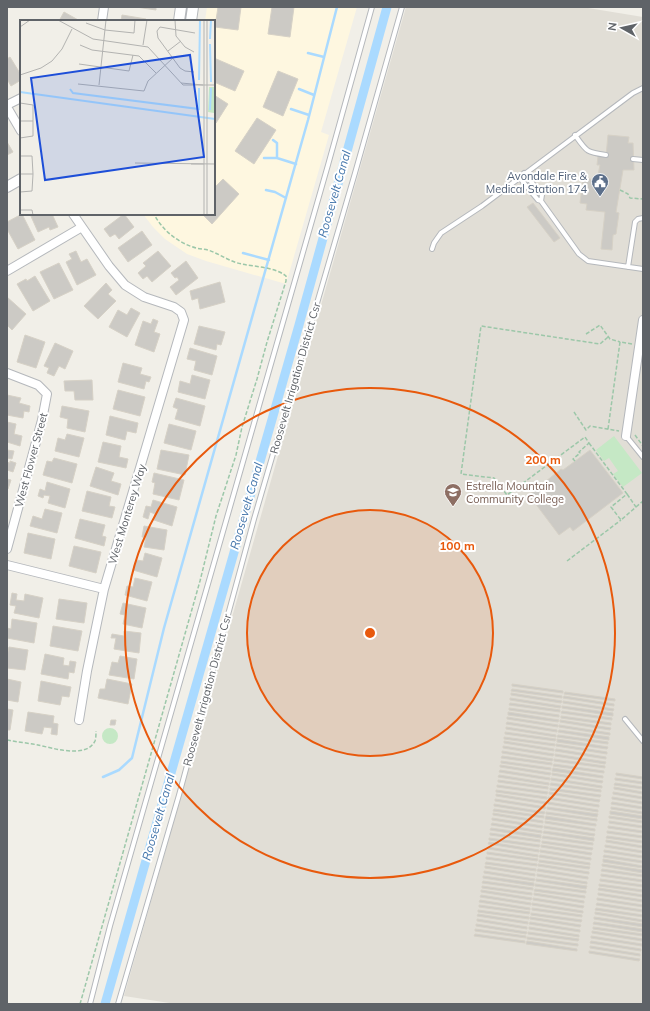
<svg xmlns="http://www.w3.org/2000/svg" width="650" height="1011" font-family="Mulish,sans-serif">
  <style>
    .commercial { fill: #fef7e0 }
    .education { fill: #e1ded6 }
    .green { fill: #c5e8c5 }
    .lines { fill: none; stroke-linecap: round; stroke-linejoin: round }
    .stream { stroke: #aadaff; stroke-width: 2.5 }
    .canal { stroke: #aadaff; stroke-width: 9 }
    .building { fill: #cccac5; stroke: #d6d1c6 }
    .service-casing { stroke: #b5b8bc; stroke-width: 6 }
    .minor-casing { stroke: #b5b8bc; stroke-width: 10 }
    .tertiary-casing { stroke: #b5b8bc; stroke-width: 12 }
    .path { stroke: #9cc7a9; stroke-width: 1.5; stroke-dasharray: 4 2; stroke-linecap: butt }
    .service { stroke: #fff; stroke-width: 4 }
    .minor { stroke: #fff; stroke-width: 8 }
    .tertiary { stroke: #fff; stroke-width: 10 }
    .ring { fill: none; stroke: #e8590c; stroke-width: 2 }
    .labels { text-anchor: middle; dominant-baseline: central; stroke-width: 4; stroke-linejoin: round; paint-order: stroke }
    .service-label { font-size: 11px; fill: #4e5e75; stroke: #fff; text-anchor: end }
    .street-label { font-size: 11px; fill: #5f6368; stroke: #fff }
    .education-label { font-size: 11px; fill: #785e54; stroke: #fff; text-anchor: start }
    .water-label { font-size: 12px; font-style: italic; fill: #4174aa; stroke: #fff }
    .inset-river { fill: none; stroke: #aadaff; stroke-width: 2 }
    .inset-road { fill: none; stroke: #b3b3b1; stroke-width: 1 }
    .view { fill: #1d4ed8; fill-opacity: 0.15; stroke: #1d4ed8; stroke-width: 2 }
    .inset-edge { fill: none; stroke: #5f6368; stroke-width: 2 }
    .centre { fill: #e8590c; stroke: #fff; stroke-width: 2 }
    .ring-label { font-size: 12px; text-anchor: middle; font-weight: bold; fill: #e8590c; stroke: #fff; stroke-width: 4; stroke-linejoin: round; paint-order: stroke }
  </style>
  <rect width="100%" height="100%" fill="#f1efe8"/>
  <path class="commercial" d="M207 7H357L321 132 329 135 286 284 206 261 187 254 165 239 153 227 143 214H214V21H205Z"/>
  <path class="education" d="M406 7H582L643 17V1004H176L124 996Z"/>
  <path class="green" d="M614 436 642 473 623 487 613 474 618 471 609 458 604 461 596 450Z
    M102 736a8 8 0 1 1 16 0a8 8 0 1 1-16 0Z"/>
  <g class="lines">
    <path class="stream" d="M308 53 324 57
      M299 89 314 95
      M291 109 309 115
      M273 140 277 143V158
      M264 158H277L296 164
      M266 190 275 192 286 198
      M243 253 269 260
      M103 777 119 770 132 758 164 628 308 120 337 7"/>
    <path class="canal" d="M105 1004 299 325 387 7"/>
  </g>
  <path class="building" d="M136 7H156V10Z
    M218 7H241L238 30 215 27Z
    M272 7H294L290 37 268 34Z
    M64 12 80 21H59Z
    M122 15 146 19V21H121Z
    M10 57 21 75V80L11 86 7 79V59Z
    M214 58 244 71 235 91 214 82Z
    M278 71 298 79 283 116 263 107Z
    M214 95 228 104 216 123 214 122Z
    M257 118 276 130 254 164 235 151Z
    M608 135 629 137 628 143H633L634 170H623L616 212 619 213 616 234 613 235 612 250 601 249 605 212 586 210 587 204 580 203 583 178 597 180 600 165H597L598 156H606Z
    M7 142 13 152 7 155Z
    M223 179 239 194 212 224 202 214H214V188Z
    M533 203 560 238 554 242 527 207Z
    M22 214 35 240 18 249 7 229V222Z
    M30 214H52L58 227 50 230 49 227 38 232Z
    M124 214 134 227 119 239 115 234 110 237 104 229Z
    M142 231 152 245 128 262 118 248Z
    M76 251 81 262 87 259 96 275 77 285 66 262 72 259 69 254Z
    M158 251 171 266 152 282 147 276 143 279 138 273 146 266 143 263Z
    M186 261 198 278 176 295 170 287 179 280 177 277 175 278 171 273Z
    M59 263 73 290 54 299 40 272Z
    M35 276 50 301 33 311 17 284 26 279 27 281Z
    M220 282 225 302 200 309 198 298 192 300 190 291Z
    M106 283 112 290 108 294 116 301 98 319 84 306Z
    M7 297 26 314 12 330 7 325Z
    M131 308 140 313 127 337 109 327 118 310 127 315Z
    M153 319 158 321 154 332 160 334 154 352 135 345 143 321 151 324Z
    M199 326 225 332 221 345 217 344 216 350 194 344Z
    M25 335 45 342 36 368 17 362Z
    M55 343 73 351 65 369 59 366 54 376 47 373 49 368 44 366Z
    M190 348 217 356 212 375 194 370 196 361 187 359Z
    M123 363 142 368 140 374 151 377 149 382 146 381 144 389 118 382Z
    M192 375 210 380 205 399 178 392 180 381 190 384Z
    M92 380 93 400H75L74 391H65L64 381Z
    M118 390 145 397 140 416 113 409Z
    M7 395 21 398 19 403 30 406 29 412 24 411 23 418 7 415Z
    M176 398 205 406 200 426 175 419 178 409 173 407Z
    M62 406 89 411 85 432 67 428 68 419 60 417Z
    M110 416 138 423 136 433 127 431 125 440 106 435Z
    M7 422 16 424 14 434 22 436 20 446 7 442Z
    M169 424 196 431 191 450 164 443Z
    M67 434 84 438 79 457 55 451 58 438 65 440Z
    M103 442 121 446 119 457 128 459 126 468 98 462Z
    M7 450 14 451 12 459 7 458Z
    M161 450 189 455 185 475 157 469Z
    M590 450 623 493 573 531 570 527 559 535 529 495 561 469 563 470Z
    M54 458 77 464 72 483 43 475 47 461 52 462Z
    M10 461 16 463 13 472 7 470V462L10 463Z
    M96 467 114 473 111 481 121 484 118 495 90 486Z
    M154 473 184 480 179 500 153 494 155 483 152 482Z
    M7 479 11 480 8 489H7Z
    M47 482 70 489 65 508 48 503 50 496 44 495 43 498 38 496 40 489 45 491Z
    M87 491 111 497 109 506 115 507 112 518 82 511Z
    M153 500 177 507 172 526 154 520 155 514 150 512 148 519 143 517 146 506 151 507Z
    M45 509 62 513 57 533 30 526 33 516 42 519Z
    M80 519 105 525 102 536 106 537 104 546 75 538Z
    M144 526 167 530 164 550 144 547 146 537H142Z
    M28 533 55 539 51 559 24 553Z
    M74 546 101 552 96 573 69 566Z
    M145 553 162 558 157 577 133 570 136 560 143 561Z
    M135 578 152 582 147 601 125 595 127 586 133 587Z
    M12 593 17 594 16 600 24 601 25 594 43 598 39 618 14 613 16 606 10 605Z
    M59 599 87 603 84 623 56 619Z
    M123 603 146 608 142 628 123 624 125 615 120 614Z
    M12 619 37 623 34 643 7 638V628L11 629Z
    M53 626 82 631 78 651 50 646Z
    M124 631 141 633 139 653 114 649 116 638H111L112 634 124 636Z
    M9 647 28 650 25 670 7 668V656Z
    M45 654 64 658 63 665 69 666 70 661 76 662 74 673 69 672 68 679 41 674Z
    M120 656 137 659 134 679 109 675 112 662 118 663Z
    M7 679 21 682 18 702 7 700Z
    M107 679 132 684 128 704 98 698 100 689H105Z
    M41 681 71 687 69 697 62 696 60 705 38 701Z
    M512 684 563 691V693L512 686Z
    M512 689 562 696V698L511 691Z
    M565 692 615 699V701L564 694Z
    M511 693 562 701 561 703 511 695Z
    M564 696 614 704V706L563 698Z
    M510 698 561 706 560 708 510 700Z
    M563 701 614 709 613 711 563 703Z
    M510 703 560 710V712L509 705Z
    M562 706 613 713V716L562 708Z
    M509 708 559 715V717L509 710Z
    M7 709 13 710 10 730H7Z
    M562 711 612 718V720L561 713Z
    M28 712 54 716 53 723 58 724 57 735 51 734 52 728 44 727 42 734 25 731Z
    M508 712 559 720 558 722 508 715Z
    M561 716 611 723V725L561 718Z
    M507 717 558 725V727L507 719Z
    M111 720H116L115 725H110Z
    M560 720 611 728 610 730 560 722Z
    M507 722 557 730V732L506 724Z
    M559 725 610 733V735L559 727Z
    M506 727 556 735V737L506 729Z
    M559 730 609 737V740L558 732Z
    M505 732 556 739 555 741 505 734Z
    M558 735 608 742V744L557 737Z
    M504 737 555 744V746L504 739Z
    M557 739 608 747 607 749 557 742Z
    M504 741 554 749V751L504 743Z
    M556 744 607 752V754L556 746Z
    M503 746 554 754 553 756 503 748Z
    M556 749 606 757V759L555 751Z
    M502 751 553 759 552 761 502 753Z
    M555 754 606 762 605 764 555 756Z
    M502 756 552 763V765L501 758Z
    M554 759 605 766V768L554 761Z
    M501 761 551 768V770L501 763Z
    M554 764 604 771V773L553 766Z
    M500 765 551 773 550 775 500 767Z
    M553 768 603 776V778L552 771Z
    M500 770 550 778V780L499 772Z
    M552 773 603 781 602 783 552 775Z
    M616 773 643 777V779L616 775Z
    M499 775 549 783V785L498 777Z
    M551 778 602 786V788L551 780Z
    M615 778 643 782V784L615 780Z
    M498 780 548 787V789L498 782Z
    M551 783 601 790V792L550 785Z
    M615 783 643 787V789L614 785Z
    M497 785 548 792 547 794 497 787Z
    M614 787 643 792V794L614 789Z
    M550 788 601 795 600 797 550 790Z
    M496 790 547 797V799L496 792Z
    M549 792 600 800 599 802 549 794Z
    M613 792 643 797V799L613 794Z
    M496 794 546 802V804L496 796Z
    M548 797 599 805V807L548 799Z
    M612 797 643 802V804L612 799Z
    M495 799 546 807 545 809 495 801Z
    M548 802 598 810V812L548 804Z
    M612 802 643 807V809L611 804Z
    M494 804 545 812 544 814 494 806Z
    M547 807 598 814 597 817 547 809Z
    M611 807 643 812V814L611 809Z
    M494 809 544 816V818L493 811Z
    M610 811 643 816V819L610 814Z
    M546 812 597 819V821L546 814Z
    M493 813 543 821V823L493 815Z
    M546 816 596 824V826L545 819Z
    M609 816 643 821V823L609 818Z
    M492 818 543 826 542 828 492 820Z
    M545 821 595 829V831L545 823Z
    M609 821 643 826V828L609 823Z
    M492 823 542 831V833L491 825Z
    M544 826 595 834 594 836 544 828Z
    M608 826 643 831V833L608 828Z
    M491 828 541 835V838L490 830Z
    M544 831 594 838V841L543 833Z
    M607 831 643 836V838L607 833Z
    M490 833 540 840V842L490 835Z
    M543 836 593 843V845L542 838Z
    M607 836 643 841V843L606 838Z
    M489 838 540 845 539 847 489 840Z
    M606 840 643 846V848L606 842Z
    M542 841 593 848 592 850 542 843Z
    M489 842 539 850V852L488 844Z
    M541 845 592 853 591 855 541 847Z
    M605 845 643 851V853L605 847Z
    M488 847 538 855V857L488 849Z
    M540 850 591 858V860L540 852Z
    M604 850 643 856V858L604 852Z
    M487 852 538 859 537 861 487 854Z
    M540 855 590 863V865L539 857Z
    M604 855 643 861V863L603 857Z
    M486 857 537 864V866L486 859Z
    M603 859 643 866V868L603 862Z
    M539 860 590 867 589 869 539 862Z
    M486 862 536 869V871L485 864Z
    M538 864 589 872V874L538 866Z
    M602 864 643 870V873L602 866Z
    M485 866 535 874V876L485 868Z
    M538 869 588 877V879L537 871Z
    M602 869 643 875V877L601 871Z
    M484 871 535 879 534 881 484 873Z
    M537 874 587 882V884L537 876Z
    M601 874 643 880V882L601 876Z
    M483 876 534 883V886L483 878Z
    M536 879 587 886 586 889 536 881Z
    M600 879 643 885V887L600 881Z
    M483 881 533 888V890L482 883Z
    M535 884 586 891V893L535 886Z
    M599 884 643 890V892L599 886Z
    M482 886 532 893V895L482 888Z
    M599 888 643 895V897L598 890Z
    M535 889 585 896V898L534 891Z
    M481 890 532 898 531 900 481 892Z
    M534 893 584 901V903L534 895Z
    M598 893 643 900V902L598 895Z
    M481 895 531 903V905L480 897Z
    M533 898 584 906 583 908 533 900Z
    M597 898 643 905V907L597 900Z
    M480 900 530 908V910L479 902Z
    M532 903 583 911V913L532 905Z
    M597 903 643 910V912L596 905Z
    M479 905 530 912 529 914 479 907Z
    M532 908 582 915V917L532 910Z
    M596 908 643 915V917L595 910Z
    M478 910 529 917V919L478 912Z
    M595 912 643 920V922L595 914Z
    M531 913 582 920 581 922 531 915Z
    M478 914 528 922V924L477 916Z
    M530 917 581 925 580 927 530 919Z
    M594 917 643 924V927L594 919Z
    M477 919 527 927V929L477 921Z
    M530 922 580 930V932L529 924Z
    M594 922 643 929V932L593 924Z
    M476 924 527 932 526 934 476 926Z
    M529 927 579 935V937L529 929Z
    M593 927 643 934V936L593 929Z
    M475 929 526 936V938L475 931Z
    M592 931 643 939 642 941 592 933Z
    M528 932 579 939 578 941 528 934Z
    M475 934 525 941V943L474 936Z
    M591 936 642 944V946L591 938Z
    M527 937 578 944V946L527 939Z
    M527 941 577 949V951L526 944Z
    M591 941 641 949V951L590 943Z
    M590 946 640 954V956L590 948Z
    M589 951 640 959 639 961 589 953Z"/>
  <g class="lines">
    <defs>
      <path id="service" d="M575 135C587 152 586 152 606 155
        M633 159 643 160
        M524 173 542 195 541 201
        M519 177 538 200 541 201 579 254 588 261 643 269
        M432 249 434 243 441 233 482 206 633 93 643 88
        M628 267 635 222 638 219 643 218
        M626 436 643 457
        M625 719 643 741
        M90 1004 110 926 328 165 372 7
        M118 1004 179 795 254 519 355 173 402 7"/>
      <path id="minor" d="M102 21 104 7
        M7 105 21 98
        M7 107 21 131
        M73 214 109 266 125 285 144 297 174 307 181 312 184 320 104 589 87 671 79 720
        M7 271 82 227
        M7 373 38 385 47 394 42 420 7 549
        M626 436 643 320
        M7 565 104 589"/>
      <path id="tertiary" d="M179 21 181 7
        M191 21 193 7
        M7 187 21 179"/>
    </defs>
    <use href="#service" class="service-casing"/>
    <use href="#minor" class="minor-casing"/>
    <use href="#tertiary" class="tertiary-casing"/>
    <path class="path" d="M620 190 628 194 630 198 643 199
      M586 334 600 325 610 339 620 342
      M574 412 586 430 590 426 619 431
      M608 429 620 342 632 344
      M635 435 643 446
      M589 443 627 494 611 507 621 520 636 507 627 494
      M575 461 573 459 580 453 579 452 589 443 585 437 507 495 494 478 461 474 481 326 600 344 608 337
      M636 507 643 501
      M567 561 621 520
      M7 740C17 742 28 743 38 745 53 748 86 759 95 741 96 738 96 734 96 731
      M80 1004 200 581 216 516 236 455 242 427 257 379 267 342 286 281V276C275 267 256 267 242 264 230 262 220 254 208 250 204 249 200 249 196 248 178 243 162 230 154 214"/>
    <use href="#service" class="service"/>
    <use href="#minor" class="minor"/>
    <use href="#tertiary" class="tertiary"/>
  </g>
  <circle cx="370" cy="633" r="123" fill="#e8590c" fill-opacity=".12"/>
  <g class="ring">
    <circle cx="370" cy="633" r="123"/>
    <circle cx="370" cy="633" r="245"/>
  </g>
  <defs>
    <symbol id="civic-pin" viewBox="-11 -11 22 30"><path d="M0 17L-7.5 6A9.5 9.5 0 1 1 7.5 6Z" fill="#5c6f8a" stroke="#fff"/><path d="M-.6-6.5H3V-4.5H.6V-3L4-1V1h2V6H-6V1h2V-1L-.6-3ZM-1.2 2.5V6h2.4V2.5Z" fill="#fff"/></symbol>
    <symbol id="university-pin" viewBox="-11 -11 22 30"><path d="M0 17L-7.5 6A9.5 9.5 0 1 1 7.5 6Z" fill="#8d6e63" stroke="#fff"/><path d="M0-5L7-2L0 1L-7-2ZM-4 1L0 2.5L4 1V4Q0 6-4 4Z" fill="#fff"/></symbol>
  </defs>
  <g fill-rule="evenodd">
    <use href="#civic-pin" x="590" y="172" width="20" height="27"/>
    <use href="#university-pin" x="443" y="482" width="20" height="27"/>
  </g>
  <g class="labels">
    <g class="service-label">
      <text x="587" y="176">Avondale Fire &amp;<tspan x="587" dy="13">Medical Station 174</tspan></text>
    </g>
    <g class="street-label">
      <text transform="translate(295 378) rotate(-74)">Roosevelt Irrigation District Csr</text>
      <text transform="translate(31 460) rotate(-75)">West Flower Street</text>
      <text transform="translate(127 514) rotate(-73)">West Monterey Way</text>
      <text transform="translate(207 690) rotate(-75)">Roosevelt Irrigation District Csr</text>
    </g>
    <g class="education-label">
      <text x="466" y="486">Estrella Mountain<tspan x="466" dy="13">Community College</tspan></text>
    </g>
    <g class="water-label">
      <text transform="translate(334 194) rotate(-74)">Roosevelt Canal</text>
      <text transform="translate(246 506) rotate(-74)">Roosevelt Canal</text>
      <text transform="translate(158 817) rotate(-74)">Roosevelt Canal</text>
    </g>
  </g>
  <g transform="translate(20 20)">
    <rect width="195" height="195" fill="#f1efe8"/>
    <path d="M189 67H195L194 93 188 92Z" fill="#c5e8c5"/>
    <path class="inset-river" d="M190 19 191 0M190 24 191 62M179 60 180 0M50 69 53 73 179 89V68M0 72 195 99M190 90 191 68"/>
    <path class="inset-road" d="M38 0 73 19 128 27 163 65H195M155 0 156 16 165 27 174 32M66 3 85 10 114 13 115 0M0 7 10 0M60 25 72 30 119 36 136 53M123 25 127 0M148 31 161 21M59 44 109 51 113 35M174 52 165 51 160 48 138 18 137 11 140 7 175 13M0 55 21 48 32 41 42 29 52 9M161 63 183 65M58 64 124 71 128 61 153 38M79 65 86 0M0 83 13 85V116L0 118M0 101H13M0 136H12L13 154 12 171 0 172M115 143 195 144M171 144H184M0 154H13M0 190H12L13 195M184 195V0M187 195V0"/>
    <path class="view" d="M170 35 184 137 25 160 11 58Z"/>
    <rect width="195" height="195" class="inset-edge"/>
  </g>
  <circle cx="370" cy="633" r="6" class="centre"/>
  <g class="ring-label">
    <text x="543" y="464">200 m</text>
    <text x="457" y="550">100 m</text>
  </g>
  <rect width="650" height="1011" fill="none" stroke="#5f6368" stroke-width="16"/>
  <g transform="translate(622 28) rotate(278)" stroke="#ffffff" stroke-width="3" paint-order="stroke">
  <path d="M0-3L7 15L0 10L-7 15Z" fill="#5f6368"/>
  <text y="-6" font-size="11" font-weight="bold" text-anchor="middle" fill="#5f6368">N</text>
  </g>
</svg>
